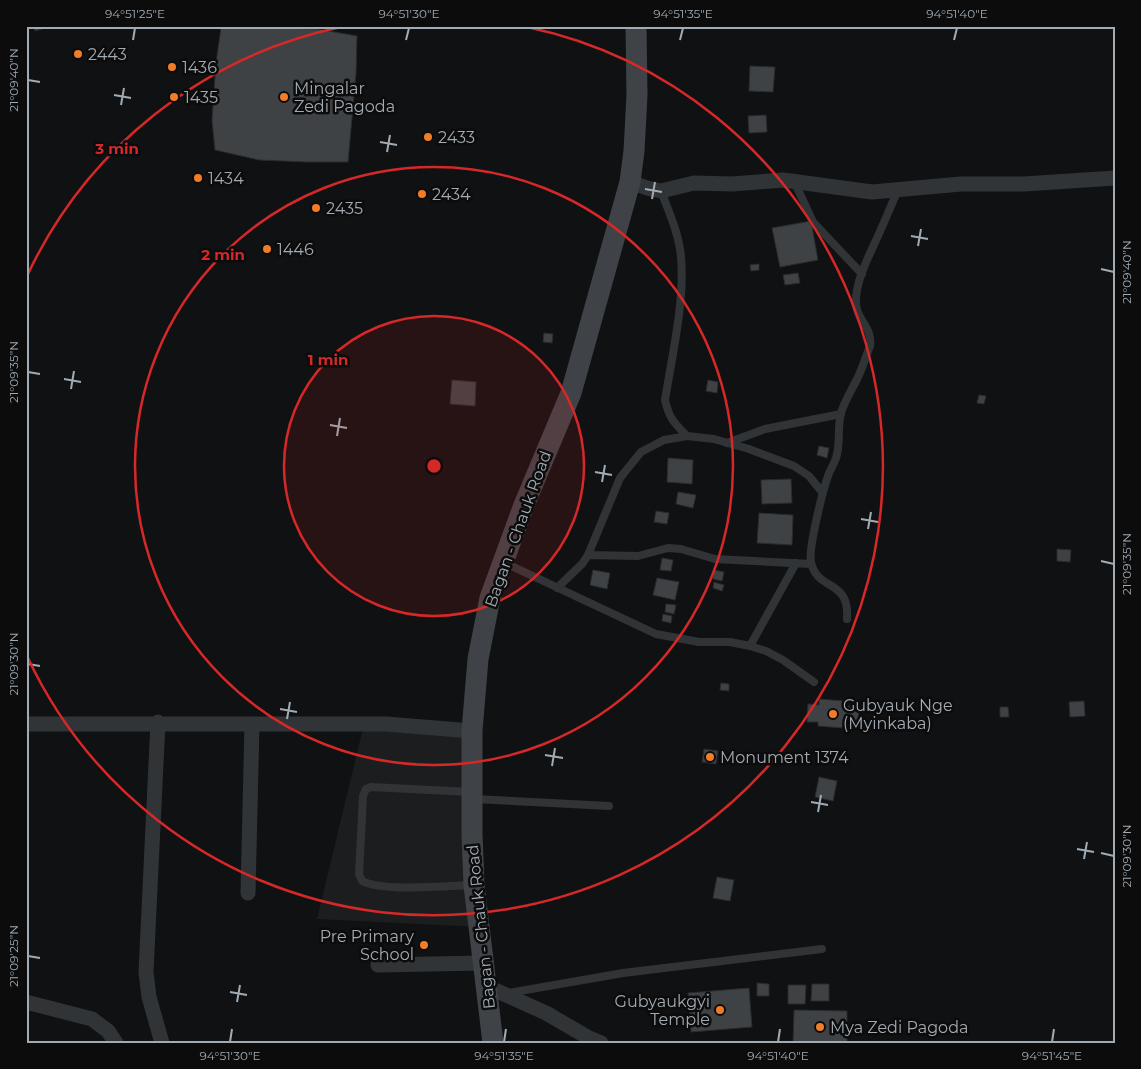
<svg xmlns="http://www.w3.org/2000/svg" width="1141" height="1069" font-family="Montserrat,sans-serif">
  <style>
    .built { fill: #1c1d1f }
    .building { fill: #3f4245; stroke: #2a2b2e }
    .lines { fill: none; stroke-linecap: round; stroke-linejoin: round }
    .lane { stroke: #313437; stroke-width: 8 }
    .street { stroke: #313437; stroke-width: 15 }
    .secondary { stroke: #3f4347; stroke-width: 21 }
    .ticks { fill: none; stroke: #a1abb3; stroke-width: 2 }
    .ring { fill: none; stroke: #d62828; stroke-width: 2.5 }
    .poi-dot { fill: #f27c28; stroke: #0c0c0d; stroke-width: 2 }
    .labels { text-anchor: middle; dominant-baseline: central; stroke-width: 5; stroke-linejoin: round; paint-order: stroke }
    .poi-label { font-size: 16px; fill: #a1abb3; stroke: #0c0c0d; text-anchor: start }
    .street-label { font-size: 16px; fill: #a1abb3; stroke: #0c0c0d }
    .centre { fill: #d62828; stroke: #0c0c0d; stroke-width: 2.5 }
    .ring-label { font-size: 15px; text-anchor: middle; font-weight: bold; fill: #d62828; stroke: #0c0c0d; stroke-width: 5; stroke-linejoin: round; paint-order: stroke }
    .neatline { fill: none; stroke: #a1abb3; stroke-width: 2 }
    .ticks-label { font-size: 12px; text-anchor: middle; fill: #a1abb3 }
  </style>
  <rect width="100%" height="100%" fill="#101112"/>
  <path class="built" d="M364 724 472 731 479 927 317 919Z"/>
  <path class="building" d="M34 26H48L49 27 35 31Z
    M245 27 317 29 357 36 356 73 348 162H307L259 160 215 150 212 120 216 63 221 28Z
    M750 66 775 67 773 92 749 91Z
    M766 115 767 132 749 133 748 116Z
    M811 221 818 260 780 267 772 228Z
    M759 264V270L751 271 750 265Z
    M798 273 800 283 785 285 783 275Z
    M544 333 553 334 552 343 543 342Z
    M452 380 476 382 475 406 450 404Z
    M708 380 718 382 717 393 706 391Z
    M979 395 986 396 984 404 977 403Z
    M819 446 829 448 827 458 817 455Z
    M668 458 693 460 692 484 667 482Z
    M791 479 792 503 762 504 761 480Z
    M678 492 696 495 693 508 676 504Z
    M656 511 669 513 667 524 654 522Z
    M759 513 793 515 792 545 757 543Z
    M1057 549 1071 550 1070 562 1057 561Z
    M662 558 673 560 671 571 660 570Z
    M593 570 610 573 607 589 590 585Z
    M714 570 724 572 722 581 713 579Z
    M657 578 679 582 675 600 653 595Z
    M714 582 724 585 722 591 713 588Z
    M666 604 676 605 674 614 665 612Z
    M663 614 672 616 671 623 662 621Z
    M721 683 729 684V691L720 690Z
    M819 699 844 701V706L859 707 858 725 843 724V728L818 726V722H807L808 704 819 705Z
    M1084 701 1085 716 1070 717 1069 702Z
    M1000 707H1008L1009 717H1000Z
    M704 749 718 751 716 764 702 762Z
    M819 777 837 781 833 801 815 797Z
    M717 877 734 880 730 901 713 898Z
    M757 983 769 984V996H757Z
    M812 984H829V1001H811Z
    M788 985H806L805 1004H788Z
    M749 988 752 1027 691 1032 688 993Z
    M794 1010 847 1011V1043H793Z"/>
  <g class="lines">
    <path class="lane" d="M794 181 813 222 862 274
      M661 191C669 212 679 234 681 257 685 301 672 356 665 400 669 418 674 423 687 436
      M727 443 765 429 841 414
      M588 555 620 478 641 452 664 440 687 436 714 439 749 449 794 466 809 476 822 492
      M505 563 656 634 699 642H730L750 646 766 651 783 660 814 682
      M557 588 582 564 588 555 638 556 668 548 681 549 715 559 811 564
      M847 619C850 578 817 592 811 562 808 549 823 490 828 476 830 470 834 464 836 458 841 443 837 428 841 413 845 400 853 388 859 375 863 366 866 356 870 346 873 327 856 320 856 303 855 279 872 251 881 229 887 216 892 203 898 190
      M750 646 796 563
      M470 792 371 787 366 789 363 796 359 874 362 881C383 892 446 886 472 885
      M474 799 609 806
      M508 993 623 973 822 949"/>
    <path class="street" d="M630 182 647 188 661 191 694 183 732 184 783 180 872 192 961 184H1024L1115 178
      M158 722 146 972 149 997 162 1043
      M26 724H386L472 731
      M248 893 252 724
      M378 965 483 963
      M486 986 546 1013 589 1038 601 1043
      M26 1002 92 1019 108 1031 116 1043"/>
    <path class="secondary" d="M493 1043 474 885 472 834V731L478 659 490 598 524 505 571 393 630 182 634 151 637 95 636 26"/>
  </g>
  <path class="ticks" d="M133 40 135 28M406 40 409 28M680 40 683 28M954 40 957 28M28 80 40 82M114 95 131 98M121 105 124 88M380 142 397 145M387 152 390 135M645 189 662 192M652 199 655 182M911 236 928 239M918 246 921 229M1101 269 1114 272M28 372 40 374M64 379 81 382M71 389 74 371M330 425 347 428M337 436 340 418M595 472 612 475M602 482 605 465M861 519 878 522M868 529 871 512M1101 561 1114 564M28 664 40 666M280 709 297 712M287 719 290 702M545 755 563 758M552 766 555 748M811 802 828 805M818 812 821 795M1077 849 1094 852M1101 853 1114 856M1084 859 1087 842M28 956 40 958M230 992 247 995M237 1002 240 985M230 1042 232 1029M504 1042 506 1029M778 1042 780 1029M1052 1042 1054 1029"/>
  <circle cx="434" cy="466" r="150" fill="#d62828" fill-opacity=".12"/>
  <g class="ring">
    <circle cx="434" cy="466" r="150"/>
    <circle cx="434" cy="466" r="299"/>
    <path d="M27 276A449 449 0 0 1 341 27M527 27A449 449 0 1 1 27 656"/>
  </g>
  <g class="poi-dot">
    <circle cx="78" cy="54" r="5"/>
    <circle cx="172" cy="67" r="5"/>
    <circle cx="174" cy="97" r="5"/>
    <circle cx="284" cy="97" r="5"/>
    <circle cx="428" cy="137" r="5"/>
    <circle cx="198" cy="178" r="5"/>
    <circle cx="422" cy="194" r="5"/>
    <circle cx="316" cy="208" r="5"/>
    <circle cx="267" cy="249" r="5"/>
    <circle cx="833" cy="714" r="5"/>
    <circle cx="710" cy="757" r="5"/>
    <circle cx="424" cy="945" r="5"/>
    <circle cx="720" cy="1010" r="5"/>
    <circle cx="820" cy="1027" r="5"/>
  </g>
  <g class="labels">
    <g class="poi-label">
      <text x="88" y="54">2443</text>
      <text x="182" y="67">1436</text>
      <text x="294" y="88">Mingalar<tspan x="294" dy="18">Zedi Pagoda</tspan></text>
      <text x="184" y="97">1435</text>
      <text x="438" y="137">2433</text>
      <text x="208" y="178">1434</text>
      <text x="432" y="194">2434</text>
      <text x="326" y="208">2435</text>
      <text x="277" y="249">1446</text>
      <text x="843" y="705">Gubyauk Nge<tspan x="843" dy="18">(Myinkaba)</tspan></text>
      <text x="720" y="757">Monument 1374</text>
      <text x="414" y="936" text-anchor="end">Pre Primary<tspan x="414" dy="18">School</tspan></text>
      <text x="710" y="1001" text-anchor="end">Gubyaukgyi<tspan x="710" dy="18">Temple</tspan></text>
      <text x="830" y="1027">Mya Zedi Pagoda</text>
    </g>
    <g class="street-label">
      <text transform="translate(518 529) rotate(-70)">Bagan - Chauk Road</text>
      <text transform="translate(481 927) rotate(-96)">Bagan - Chauk Road</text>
    </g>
  </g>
  <circle cx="434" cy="466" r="8" class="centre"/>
  <g class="ring-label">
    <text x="117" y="154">3 min</text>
    <text x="223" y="260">2 min</text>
    <text x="328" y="365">1 min</text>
  </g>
  <rect width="1141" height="1069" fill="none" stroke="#0c0c0d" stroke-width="55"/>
  <rect x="28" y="28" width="1086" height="1014" class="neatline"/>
  <g class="ticks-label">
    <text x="135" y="18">94°51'25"E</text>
    <text x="409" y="18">94°51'30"E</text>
    <text x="683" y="18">94°51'35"E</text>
    <text x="957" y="18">94°51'40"E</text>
    <text transform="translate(14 80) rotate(-90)" y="4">21°09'40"N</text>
    <text transform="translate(1127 272) rotate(-90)" y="4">21°09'40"N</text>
    <text transform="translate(14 372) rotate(-90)" y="4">21°09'35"N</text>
    <text transform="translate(1127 564) rotate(-90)" y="4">21°09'35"N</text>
    <text transform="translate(14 664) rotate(-90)" y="4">21°09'30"N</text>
    <text transform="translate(1127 856) rotate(-90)" y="4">21°09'30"N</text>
    <text transform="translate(14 956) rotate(-90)" y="4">21°09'25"N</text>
    <text x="230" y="1060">94°51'30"E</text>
    <text x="504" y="1060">94°51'35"E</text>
    <text x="778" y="1060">94°51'40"E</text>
    <text x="1052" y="1060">94°51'45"E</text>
  </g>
</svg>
